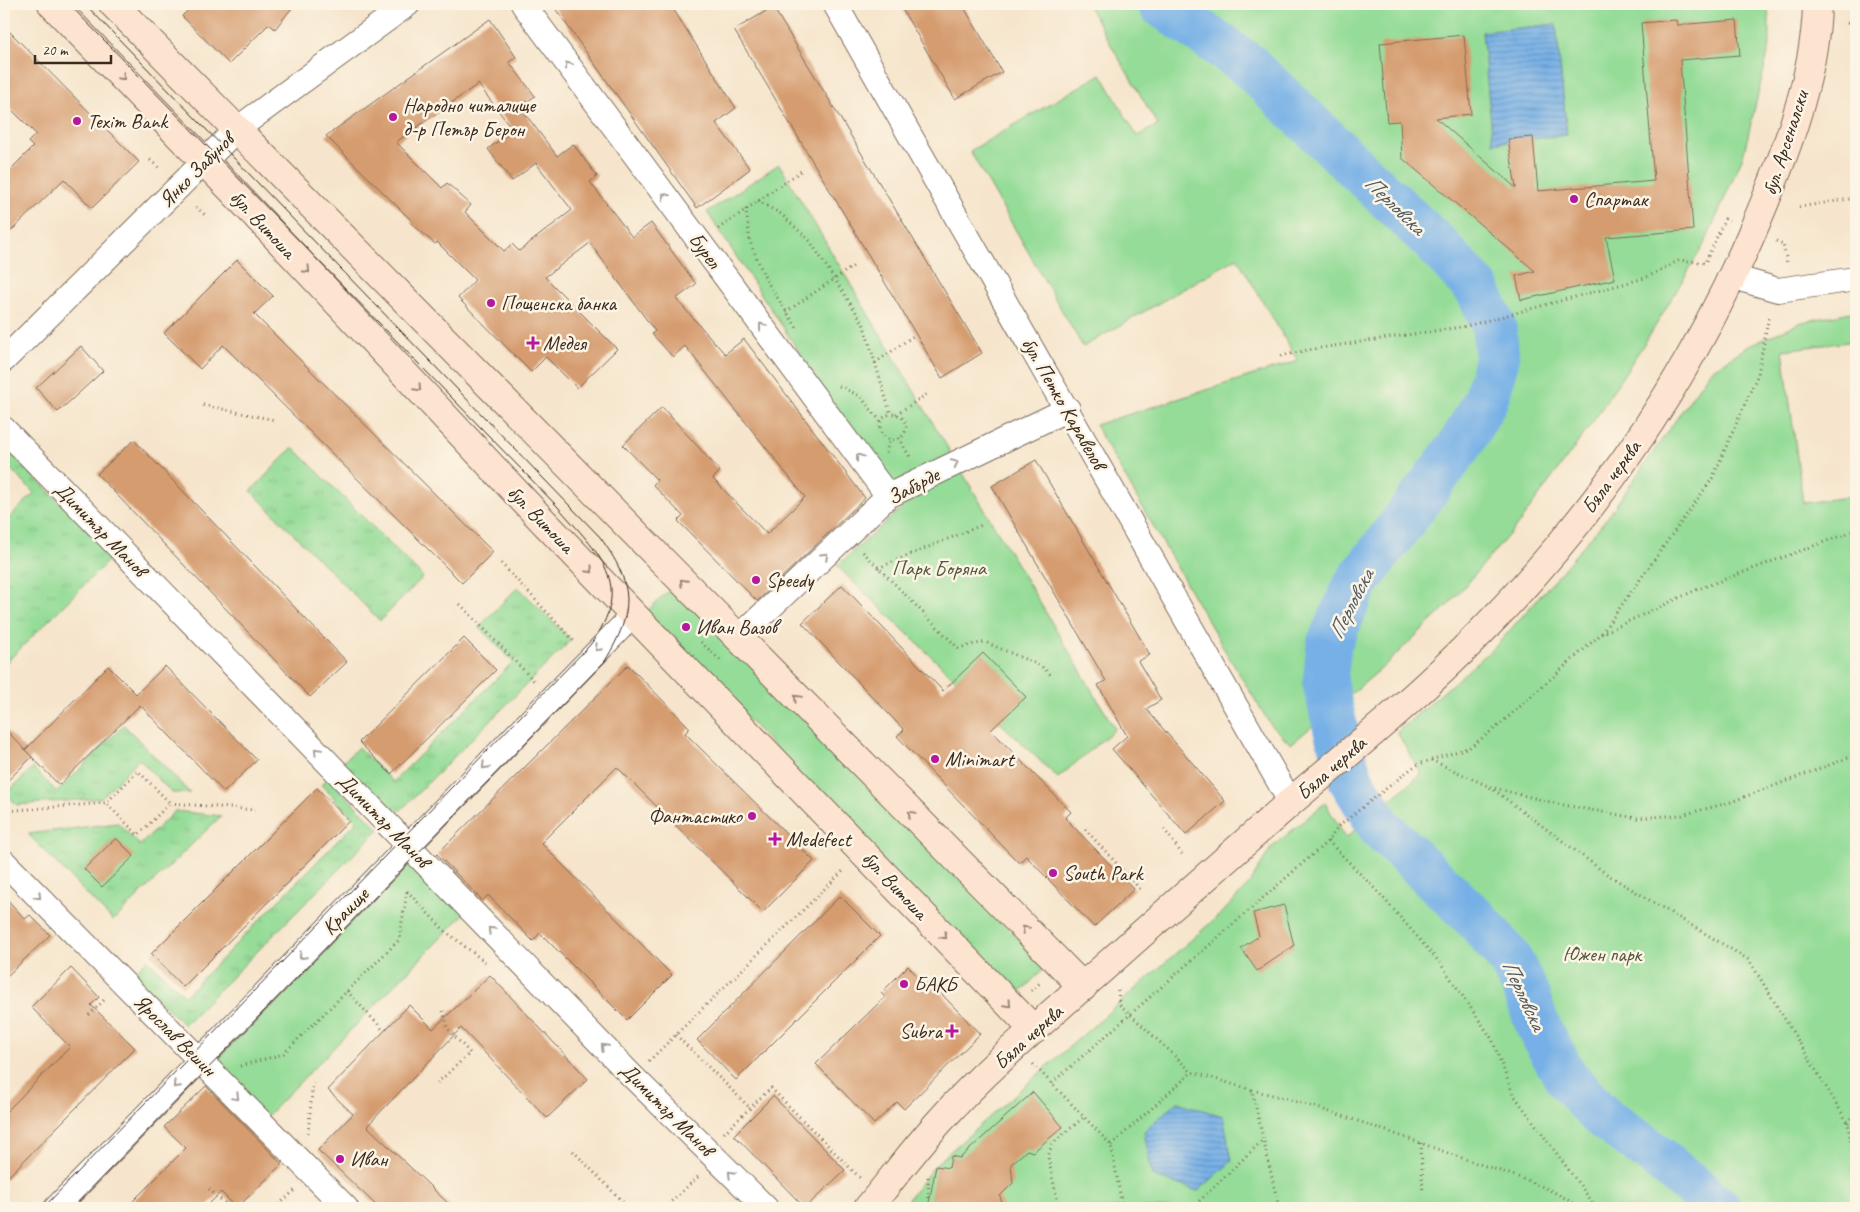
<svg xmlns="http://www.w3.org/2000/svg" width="1860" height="1212" font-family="Caveat,sans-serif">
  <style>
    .grass { fill: url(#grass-tufts); stroke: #68835a }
    .park { fill: #94dc97; stroke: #68835a }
    .water { fill: url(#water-rules); stroke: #586d82 }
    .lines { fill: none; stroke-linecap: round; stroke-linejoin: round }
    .river { stroke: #76b0e6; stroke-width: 45 }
    .building { fill: #d59c70; fill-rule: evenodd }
    .street-casing { stroke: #7c6b5b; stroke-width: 26 }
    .secondary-casing { stroke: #7c6b5b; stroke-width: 30 }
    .path { stroke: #7c6b5b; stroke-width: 3; stroke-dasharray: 1 4; stroke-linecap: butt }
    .street { stroke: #fff; stroke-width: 24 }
    .secondary { stroke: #fde4d1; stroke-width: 28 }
    .tram { stroke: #3b2a1e; stroke-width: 1 }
    .oneway { stroke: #a79f9a }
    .oneway2 { stroke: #9c8778 }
    .poi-dot { fill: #b5179e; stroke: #fcf5e5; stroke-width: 2 }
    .labels { text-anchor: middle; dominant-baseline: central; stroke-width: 5; stroke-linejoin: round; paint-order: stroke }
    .poi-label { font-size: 21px; fill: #3b2a1e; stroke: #fcf5e5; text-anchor: start }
    .street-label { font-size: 21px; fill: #3b2a1e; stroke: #fcf5e5 }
    .park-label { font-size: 21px; fill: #51563c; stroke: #fcf5e5 }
    .water-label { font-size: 22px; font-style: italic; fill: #505964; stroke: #fcf5e5 }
  </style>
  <defs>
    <pattern id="grass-tufts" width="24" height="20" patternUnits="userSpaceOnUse" patternTransform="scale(1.25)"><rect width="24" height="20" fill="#94dc97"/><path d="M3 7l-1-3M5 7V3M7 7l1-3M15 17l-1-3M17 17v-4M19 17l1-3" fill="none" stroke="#80bd82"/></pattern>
    <pattern id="water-rules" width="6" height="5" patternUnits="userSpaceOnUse" patternTransform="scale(1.25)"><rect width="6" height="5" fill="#76b0e6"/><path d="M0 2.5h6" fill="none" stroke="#628fba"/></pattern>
  </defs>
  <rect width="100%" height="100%" fill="#fcf5e5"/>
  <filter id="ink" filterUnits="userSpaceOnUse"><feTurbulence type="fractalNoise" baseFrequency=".02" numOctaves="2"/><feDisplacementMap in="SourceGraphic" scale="10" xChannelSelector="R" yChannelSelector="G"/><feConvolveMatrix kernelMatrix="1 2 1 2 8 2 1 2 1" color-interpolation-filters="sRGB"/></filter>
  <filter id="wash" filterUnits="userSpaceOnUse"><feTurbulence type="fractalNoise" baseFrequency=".0096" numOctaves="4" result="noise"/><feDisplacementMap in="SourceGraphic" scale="20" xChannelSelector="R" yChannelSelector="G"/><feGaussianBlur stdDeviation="1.12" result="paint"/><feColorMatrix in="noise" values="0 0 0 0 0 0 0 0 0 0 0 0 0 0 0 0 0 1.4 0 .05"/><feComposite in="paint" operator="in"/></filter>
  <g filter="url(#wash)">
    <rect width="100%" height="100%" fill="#f6e5cc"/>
    <path class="grass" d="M4 446 113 556 4 665V523L34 493 4 462Z
      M293 447 423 577 380 621 251 491Z
      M518 587 571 640 394 817 341 764 358 747 393 782 513 662 479 627Z
      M124 725 190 793H172L139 759 101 798 17 805 6 794 33 768 57 792Z
      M328 778 379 829 184 1025 133 973 147 959 185 996 357 821 321 785Z
      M175 811 221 816 113 921 28 834 118 823 140 845Z"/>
    <path class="park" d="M1087 4H1768L1770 45 1743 156 1706 241 1653 330 1590 426 1520 522 1449 604 1381 669 1291 744 1270 724 1227 654 1095 425 1298 361 1237 258 1083 347 970 151 1101 74 1137 136 1158 125Z
      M779 164 1115 729 1058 778 837 566 902 508 707 212Z
      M1856 311V341L1783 350 1803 503 1856 496V1208H901L936 1164 1224 911 1250 883 1271 848 1325 803 1346 838 1421 774 1397 732 1495 647 1555 579 1607 518 1710 371 1750 345 1802 322Z
      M675 585 1045 967 1014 999 646 612Z
      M417 854 470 908 261 1122 208 1068Z"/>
    <path class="water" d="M1556 24 1567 135 1493 143 1482 32Z
      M1177 1102 1223 1116 1232 1161 1198 1191 1152 1176 1144 1131Z"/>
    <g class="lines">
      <path class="river" d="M1160 4 1247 64 1438 246 1478 290 1494 327 1497 359 1486 399 1461 444 1356 584 1329 644 1325 683 1337 734 1351 780 1380 827 1479 922 1509 958 1524 987 1539 1029 1567 1079 1600 1115 1651 1152 1719 1208"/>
    </g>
    <g id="blocks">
      <path class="building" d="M195 4H295L275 29 269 24 229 64 182 16Z
        M552 4H670L736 108 716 123 750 169 697 208Z
        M899 4H962L1002 72 955 99Z
        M773 7 982 353 942 378 734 30Z
        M490 19 516 57 509 62 535 96 520 107 557 156 573 144 597 176 590 182 632 237 651 223 696 284 676 299 725 354 744 339 865 498 757 601 678 521 683 516 653 485 657 480 623 445 662 407 720 471 713 479 767 534 805 497 685 346 673 357 652 334 655 331 590 243 545 277 617 349 577 388 546 357 531 372 458 298 475 280 437 242 435 244 411 223 412 221 326 136ZM478 84 513 130 488 149 512 181 536 163 572 210 519 251 512 244 504 251 465 212 471 205 447 183 442 188 396 142Z
        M1676 20 1677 25 1737 20 1740 55 1680 60 1693 230 1606 237 1615 279 1521 300 1516 276 1535 271 1402 158 1400 121 1387 122 1380 43 1464 35 1471 114 1436 118 1516 188 1508 139 1533 137 1538 191 1654 181 1641 23Z
        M4 26 139 162 92 208 64 179 4 238V176L33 147 28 142 36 134 4 102Z
        M237 260 273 296 254 314 493 552 462 583 223 345 200 369 164 333Z
        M81 346 103 371 58 412 36 388Z
        M134 440 347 662 310 697 97 474Z
        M1036 460 1150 655 1138 661 1161 700 1146 709 1225 801 1186 835 1112 749 1127 736 1098 685 1106 681 992 486Z
        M842 585 943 691 983 653 1026 697 991 730 1071 812 1065 818 1134 889 1094 927 1026 856 1019 863 911 751 897 736 904 730 802 623Z
        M464 638 496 670 391 774 359 742Z
        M628 665 690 728 685 733 814 861 763 912 617 767 541 843 672 975 627 1020 540 933 533 941 488 895 483 901 437 854Z
        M108 666 136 694 165 666 257 760 224 792 140 705 59 785 32 757 4 784V728L32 757 25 750Z
        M317 788 349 821 183 987 151 954Z
        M116 838 134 856 102 887 84 869Z
        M4 896 25 919 30 915 50 935 4 979Z
        M840 896 880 936 736 1080 697 1040Z
        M1284 905 1294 946 1257 971 1241 948 1259 936 1253 913Z
        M908 966 926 985 930 982 980 1034 904 1109 897 1102 874 1124 816 1064 885 997 881 993Z
        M71 968 99 997 91 1005 135 1048 4 1181V1114L70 1047 31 1007Z
        M490 975 588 1079 547 1118 461 1028 367 1126 453 1208H379L318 1150 353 1114 328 1090 409 1005 433 1029Z
        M206 1086 282 1164 237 1208 221 1192 205 1208H126L186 1148 164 1127Z
        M1033 1092 1063 1127 1033 1152 1027 1150 1011 1164 1013 1183 1000 1196 1003 1208H928L936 1166 949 1168 951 1156 960 1158Z
        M773 1096 845 1170 805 1208 734 1135Z"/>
    </g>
  </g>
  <g filter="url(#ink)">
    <use href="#blocks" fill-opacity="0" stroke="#7c6b5b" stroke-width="1"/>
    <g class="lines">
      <defs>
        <path id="street" d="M523 4 888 496
          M835 4 1291 803
          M1733 277 1778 290 1856 279
          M4 360 237 129 408 4
          M4 429 633 1077 766 1208
          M738 638 888 496 1068 409
          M4 862 346 1208
          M56 1208 633 615"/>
        <path id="secondary" d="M52 4 231 189 543 521 1034 1030
          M113 4 1083 987
          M868 1208C891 1180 913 1151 938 1123 995 1059 1064 1004 1128 946 1183 898 1238 848 1293 800 1357 746 1423 692 1481 632 1593 518 1686 384 1750 237 1780 168 1816 79 1817 4"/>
      </defs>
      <use href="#street" class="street-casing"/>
      <use href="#secondary" class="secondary-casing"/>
      <path class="path" d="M1842 24 1856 22
        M150 160 161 169
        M758 201 781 214 810 241 863 323 891 415
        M196 207 205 215
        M1799 207 1856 198
        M746 209 750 242 766 280 797 328
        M718 229 801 171
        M1776 241 1783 244 1787 262
        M786 312 855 265
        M1281 356 1307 350 1467 326 1645 278 1680 260 1705 263 1725 219 1729 221
        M875 363 916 334
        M839 386 860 396 881 422
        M203 405 275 420
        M896 414 929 393
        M880 427a13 13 0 1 1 26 0a13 13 0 1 1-26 0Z
        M899 438 911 459
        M886 453 890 439
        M863 552 958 648 985 642 1041 666 1051 675
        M501 563 574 641
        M878 568 984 524
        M460 604 534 681
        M1601 634 1696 590 1856 530
        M701 642 720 660
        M1431 760 1490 787 1558 804 1636 818 1682 815 1728 803 1856 755
        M1490 787 1608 875 1749 960 1848 1123 1856 1180
        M170 803 255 810
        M4 811 106 803 138 771 170 803 138 835 106 803
        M1085 829 1140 889
        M1164 829 1182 854
        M1328 841 1379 893 1440 963 1492 1039 1513 1094 1593 1203V1208
        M407 891 444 930 485 962
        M1118 990 1119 1004 1192 1072 1252 1090 1279 1208
        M347 991 384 1031
        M1031 991 1041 982
        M89 1015 106 998
        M676 1035 750 1108
        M649 1061 843 871
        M1033 1064 1111 1145 1122 1205 1133 1208
        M240 1066 283 1054 399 940 407 892
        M437 1083 470 1053 448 1029 443 1011
        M1052 1083 1328 841 1339 826 1416 765 1470 747 1498 726 1601 634 1712 479 1758 374 1769 316
        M1252 1090C1324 1107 1392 1133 1462 1158 1501 1172 1546 1183 1580 1208
        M1848 1123 1856 1109
        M308 1133 313 1083
        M724 1133 771 1088 860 1178
        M1421 1143 1423 1198
        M1111 1145 1192 1072
        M573 1151 629 1208
        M928 1177 929 1199
        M209 1189 230 1208
        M275 1208 295 1190
        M664 1208 700 1175
        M1059 1208 1048 1157 1052 1144 1084 1117
        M1192 1208 1263 1140"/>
      <use href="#street" class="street"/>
      <use href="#secondary" class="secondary"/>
      <path class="tram" d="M43 1208 590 645C636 584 599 554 557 506L69 4
        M72 1208 605 661C636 610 634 584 600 537L85 4"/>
    </g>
    <defs><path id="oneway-chevron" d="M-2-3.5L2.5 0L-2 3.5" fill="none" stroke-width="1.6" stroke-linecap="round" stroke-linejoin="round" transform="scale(1.25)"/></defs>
    <g class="oneway">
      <use href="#oneway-chevron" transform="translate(568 65) rotate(-127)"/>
      <use href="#oneway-chevron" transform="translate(665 196) rotate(-127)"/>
      <use href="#oneway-chevron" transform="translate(762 326) rotate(-127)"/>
      <use href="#oneway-chevron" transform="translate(859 457) rotate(-127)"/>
      <use href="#oneway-chevron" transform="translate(955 463) rotate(-26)"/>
      <use href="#oneway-chevron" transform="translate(825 556) rotate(-44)"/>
      <use href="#oneway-chevron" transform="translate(598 648) rotate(134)"/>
      <use href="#oneway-chevron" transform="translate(317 751) rotate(-134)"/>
      <use href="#oneway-chevron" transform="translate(485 766) rotate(134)"/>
      <use href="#oneway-chevron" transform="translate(38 896) rotate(45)"/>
      <use href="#oneway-chevron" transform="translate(491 930) rotate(-134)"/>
      <use href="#oneway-chevron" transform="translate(302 956) rotate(134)"/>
      <use href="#oneway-chevron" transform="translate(604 1047) rotate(-134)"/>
      <use href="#oneway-chevron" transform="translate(176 1085) rotate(134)"/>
      <use href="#oneway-chevron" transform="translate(236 1097) rotate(45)"/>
      <use href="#oneway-chevron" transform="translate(731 1174) rotate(-135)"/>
    </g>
    <g class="oneway2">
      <use href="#oneway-chevron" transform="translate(122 77) rotate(46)"/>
      <use href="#oneway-chevron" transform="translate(307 270) rotate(47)"/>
      <use href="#oneway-chevron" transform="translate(418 388) rotate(47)"/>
      <use href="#oneway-chevron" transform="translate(590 570) rotate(46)"/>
      <use href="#oneway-chevron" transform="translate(683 582) rotate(-134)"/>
      <use href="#oneway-chevron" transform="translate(797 698) rotate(-134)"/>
      <use href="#oneway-chevron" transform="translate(911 814) rotate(-134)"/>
      <use href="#oneway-chevron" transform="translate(1025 929) rotate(-135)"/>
      <use href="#oneway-chevron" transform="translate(944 936) rotate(47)"/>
      <use href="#oneway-chevron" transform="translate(1008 1004) rotate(47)"/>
    </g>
  </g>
  <g class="poi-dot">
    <circle cx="393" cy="117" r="5"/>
    <circle cx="77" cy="121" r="5"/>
    <circle cx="1574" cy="199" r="5"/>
    <circle cx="491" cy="303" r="5"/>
    <path d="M530.5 335.5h5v5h5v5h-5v5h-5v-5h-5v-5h5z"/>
    <circle cx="756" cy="580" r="5"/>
    <circle cx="686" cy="627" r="5"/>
    <circle cx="935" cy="759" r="5"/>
    <circle cx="752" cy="816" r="5"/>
    <path d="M772.5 831.5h5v5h5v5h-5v5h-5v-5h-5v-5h5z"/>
    <circle cx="1053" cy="873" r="5"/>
    <circle cx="904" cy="984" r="5"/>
    <path d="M949.5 1023.5h5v5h5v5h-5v5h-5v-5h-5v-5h5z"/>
    <circle cx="340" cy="1159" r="5"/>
  </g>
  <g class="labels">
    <g class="poi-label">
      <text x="403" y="105">Народно читалище<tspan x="403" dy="24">д-р Петър Берон</tspan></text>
      <text x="87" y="121">Texim Bank</text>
      <text x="1584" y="199">Спартак</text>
      <text x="501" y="303">Пощенска банка</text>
      <text x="543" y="343">Медея</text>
      <text x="766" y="580">Speedy</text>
      <text x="696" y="627">Иван Вазов</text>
      <text x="945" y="759">Minimart</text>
      <text x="742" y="816" text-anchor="end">Фантастико</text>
      <text x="786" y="839">Medefect</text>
      <text x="1063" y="873">South Park</text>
      <text x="914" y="984">БАКБ</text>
      <text x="942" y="1031" text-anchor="end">Subra</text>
      <text x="350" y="1159">Иван</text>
    </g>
    <g class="street-label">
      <text transform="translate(1785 143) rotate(-72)">бул. Арсеналски</text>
      <text transform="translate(196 170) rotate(-45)">Янко Забунов</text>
      <text transform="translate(263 224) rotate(47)">бул. Витоша</text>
      <text transform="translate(705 250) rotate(53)">Бурел</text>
      <text transform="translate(1064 403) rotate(60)">бул. Петко Каравелов</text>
      <text transform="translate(1611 477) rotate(-54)">Бяла черква</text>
      <text transform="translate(913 486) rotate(-28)">Забърде</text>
      <text transform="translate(541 519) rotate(46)">бул. Витоша</text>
      <text transform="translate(101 529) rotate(46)">Димитър Манов</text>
      <text transform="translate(1331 768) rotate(-41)">Бяла черква</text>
      <text transform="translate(384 820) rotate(46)">Димитър Манов</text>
      <text transform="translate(895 885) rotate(47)">бул. Витоша</text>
      <text transform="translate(345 911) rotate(-46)">Краище</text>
      <text transform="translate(175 1035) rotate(45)">Ярослав Вешин</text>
      <text transform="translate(1028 1037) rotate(-42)">Бяла черква</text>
      <text transform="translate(667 1109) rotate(45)">Димитър Манов</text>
    </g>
    <g class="park-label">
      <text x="939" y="568">Парк Боряна</text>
      <text x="1602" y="954">Южен парк</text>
    </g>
    <g class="water-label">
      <text transform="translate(1395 205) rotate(44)">Перловска</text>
      <text transform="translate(1351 604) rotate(-63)">Перловска</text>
      <text transform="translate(1524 995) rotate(65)">Перловска</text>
    </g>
  </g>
  <rect width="1860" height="1212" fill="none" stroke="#fcf5e5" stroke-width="20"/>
  <path d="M35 55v8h76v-8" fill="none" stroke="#3b2a1e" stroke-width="2.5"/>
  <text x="42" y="55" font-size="15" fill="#3b2a1e" stroke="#fcf5e5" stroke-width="4" paint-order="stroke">20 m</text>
</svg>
